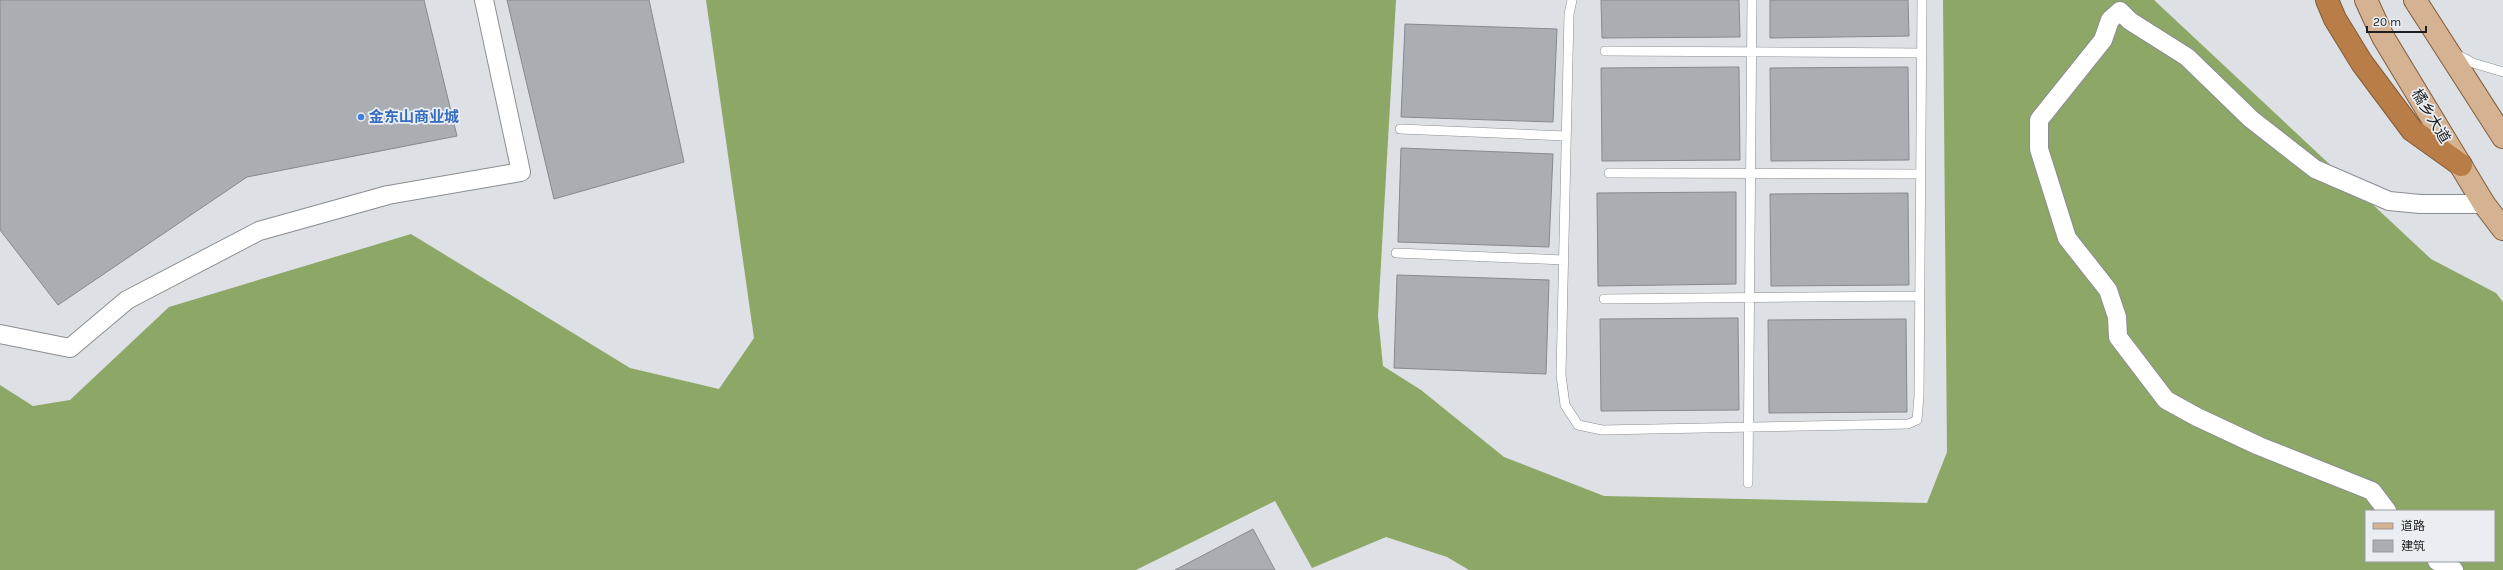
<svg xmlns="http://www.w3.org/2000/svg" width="2503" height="570" font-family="Karla,'Noto Sans SC',sans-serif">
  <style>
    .forest { fill: #8da766; fill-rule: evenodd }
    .building { fill: #aaadb1; stroke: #86898d }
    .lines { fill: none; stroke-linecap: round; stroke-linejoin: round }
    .lane-casing { stroke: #8a8d91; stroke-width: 10 }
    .street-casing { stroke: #8a8d91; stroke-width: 20 }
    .primary-casing { stroke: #825c3a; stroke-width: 24 }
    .highway-casing { stroke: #825c3a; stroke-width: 24 }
    .lane { stroke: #fff; stroke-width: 9 }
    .street { stroke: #fff; stroke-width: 18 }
    .primary { stroke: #d5b291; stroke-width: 22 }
    .highway { stroke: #b97e48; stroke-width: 22 }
    .shop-dot { fill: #3f7fe0; stroke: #eaeef2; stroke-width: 1.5 }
    .labels { text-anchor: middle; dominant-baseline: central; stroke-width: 3.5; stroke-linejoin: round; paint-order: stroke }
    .street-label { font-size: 15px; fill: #1c1e1f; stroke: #eaeef2 }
    .shop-label { font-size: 15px; font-weight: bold; fill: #366cbe; stroke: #eaeef2; text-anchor: start }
  </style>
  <rect width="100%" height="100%" fill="#dde0e5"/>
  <path class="forest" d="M706 0H1396L1378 316 1383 366 1421 390 1504 457 1604 496 1927 503 1947 452 1943 0H2154L2431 259 2496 293 2503 302V570H1469L1447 557 1386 537 1312 568 1275 501 1136 570H0V385L33 406 70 400 169 307 411 234 630 368 719 389 754 338ZM2366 511H2494V561H2366Z"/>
  <path class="building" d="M0 0H424L457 136 247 177 58 305 0 230Z
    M507 0H649L684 162 554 199Z
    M1601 0H1739L1740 37 1602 38Z
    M1770 0H1908L1909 36 1770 38Z
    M1405 24 1557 29 1553 122 1401 117Z
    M1739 67 1740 160 1602 161 1601 68Z
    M1908 67 1909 160 1771 161 1770 68Z
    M1401 148 1553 154 1549 247 1398 242Z
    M1736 192V284L1598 286 1597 193Z
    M1908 193 1909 285 1771 286 1770 194Z
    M1397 275 1549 280 1546 374 1394 368Z
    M1738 318 1739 410 1601 411 1600 319Z
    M1906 319 1907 412 1769 413 1768 320Z
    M1253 529 1275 570H1175Z"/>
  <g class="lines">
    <defs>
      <path id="lane" d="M1572 0 1569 14 1561 375 1565 405 1578 425 1602 430 1908 424 1917 420 1919 396 1922 0
        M1605 51 1922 53
        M2456 54 2473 63 2503 72
        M1400 129 1566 136
        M1609 173 1920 174
        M1396 253 1564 260
        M1604 299 1920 296
        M1748 483 1752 0"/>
      <path id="street" d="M0 334 70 348 127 300 259 231 388 195 521 172 484 0
        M2387 511 2372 491 2259 446 2197 417 2166 400 2118 337 2117 317 2108 290 2067 238 2039 149V120L2103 40 2110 20 2120 11 2130 21 2187 57 2251 119 2315 169 2389 201 2420 204H2484
        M2437 561 2454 570"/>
      <path id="primary" d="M2366 0 2383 37 2484 204 2503 229
        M2415 0 2503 137"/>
      <path id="highway" d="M2327 0 2335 19 2362 63 2412 130 2461 165"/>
    </defs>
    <use href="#lane" class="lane-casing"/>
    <use href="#street" class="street-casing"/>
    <use href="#primary" class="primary-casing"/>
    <use href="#highway" class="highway-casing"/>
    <use href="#lane" class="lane"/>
    <use href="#street" class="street"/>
    <use href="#primary" class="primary"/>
    <use href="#highway" class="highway"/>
  </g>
  <circle class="shop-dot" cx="361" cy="117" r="4"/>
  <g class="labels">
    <g class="street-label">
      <text transform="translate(2431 116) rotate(59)">橘乡大道</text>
    </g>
    <g class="shop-label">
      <text x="369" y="117">金东山商业城</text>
    </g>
  </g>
  <rect x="2365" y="510" width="130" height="52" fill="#eaeef2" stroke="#989b9e"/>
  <rect x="2373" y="523" width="20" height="6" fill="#d5b291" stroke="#989b9e"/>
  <text x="2401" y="530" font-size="12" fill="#1c1e1f">道路</text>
  <rect x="2373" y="540" width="20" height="12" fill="#aaadb1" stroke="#989b9e"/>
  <text x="2401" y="550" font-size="12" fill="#1c1e1f">建筑</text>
  <path d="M2367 26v6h59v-6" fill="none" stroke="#1c1e1f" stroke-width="2"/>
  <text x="2373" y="26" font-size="12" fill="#1c1e1f" stroke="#eaeef2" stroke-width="3" paint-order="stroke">20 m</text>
</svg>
